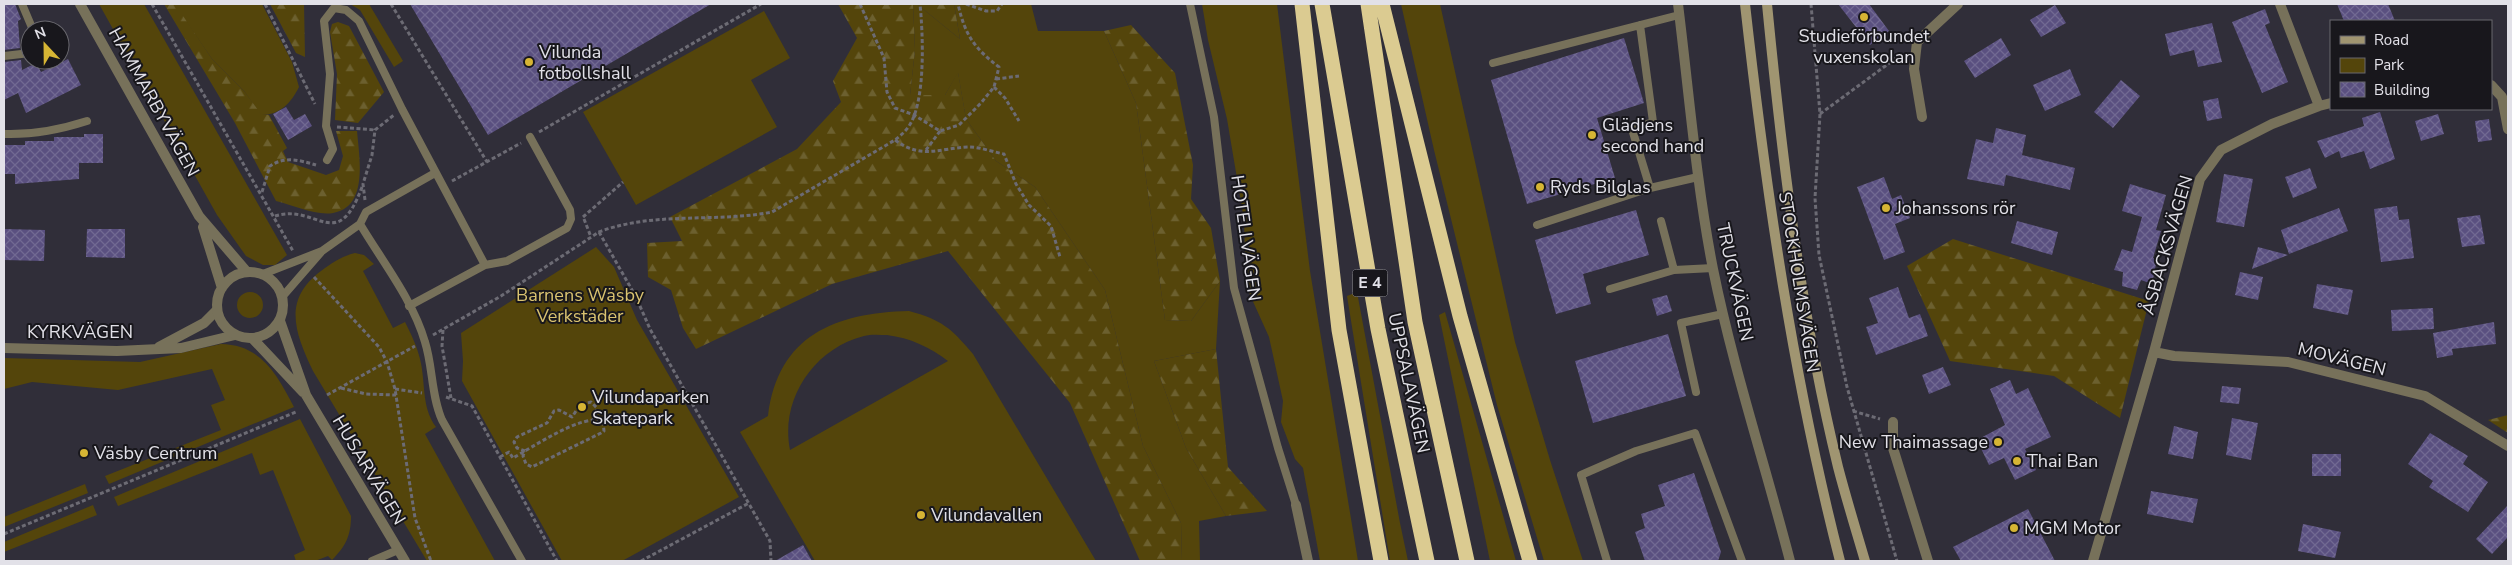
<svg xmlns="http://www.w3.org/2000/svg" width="2512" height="565" font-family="'Nunito Sans',sans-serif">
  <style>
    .green { fill: #54450b; fill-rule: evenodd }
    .forest { fill: url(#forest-firs) }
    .building { fill: url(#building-cross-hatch) }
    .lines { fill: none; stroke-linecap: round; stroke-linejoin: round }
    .path { stroke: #6c6b74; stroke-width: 3; stroke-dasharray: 4 2.5; stroke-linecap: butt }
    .service { stroke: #77715a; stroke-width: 8 }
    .minor { stroke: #77715a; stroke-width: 10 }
    .tertiary { stroke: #77715a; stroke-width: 10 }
    .secondary { stroke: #a09571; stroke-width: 10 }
    .motorway { stroke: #dbcb91; stroke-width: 15 }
    .poi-dot { fill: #d6b534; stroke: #18171c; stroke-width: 2 }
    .labels { text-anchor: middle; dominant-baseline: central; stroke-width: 4; stroke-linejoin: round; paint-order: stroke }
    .shield { fill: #18171c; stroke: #a5a4ab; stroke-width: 1 }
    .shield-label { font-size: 16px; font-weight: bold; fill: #e2e1e8 }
    .poi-label { font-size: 18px; fill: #e2e1e8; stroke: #18171c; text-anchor: start }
    .street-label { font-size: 18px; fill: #e2e1e8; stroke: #18171c }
    .park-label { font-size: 18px; fill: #dac370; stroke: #18171c }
  </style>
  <defs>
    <pattern id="forest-firs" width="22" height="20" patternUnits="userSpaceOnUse" patternTransform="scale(1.25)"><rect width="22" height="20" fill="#54450b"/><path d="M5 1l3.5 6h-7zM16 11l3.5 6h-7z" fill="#6c602f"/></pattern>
    <pattern id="building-cross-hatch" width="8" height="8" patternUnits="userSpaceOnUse" patternTransform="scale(1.25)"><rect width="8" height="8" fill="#5a5080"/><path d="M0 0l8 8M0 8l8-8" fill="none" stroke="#716992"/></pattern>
  </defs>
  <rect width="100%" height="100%" fill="#302e39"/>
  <path class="green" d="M99 4H144L287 255 275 265H263L246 256 217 215Z
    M174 4H262L292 62 299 87C291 103 280 115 261 115L244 91 212 59Z
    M350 4H369L403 61 394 67 360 10Z
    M913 4H917L960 39 954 4H1031L1038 31H1104L1136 103 1165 320 1191 321 1220 281 1216 349 1154 361 1186 448 1226 516 1199 521 1200 561H1182L1181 523 1143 446 1105 290 1035 187 996 161 966 119 958 73 945 95H910L915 50Z
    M1202 4H1277L1310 271 1358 561H1320L1303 468 1295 459 1281 422 1283 401 1269 337 1246 286 1244 220 1227 119 1208 40Z
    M1401 4H1440L1515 342 1550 460 1583 561H1544L1497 405 1434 150Z
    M764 11 790 58 751 80 777 127 636 205 583 112Z
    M596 247 614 267 637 320 739 497 622 561H562L462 381 463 361 461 333Z
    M355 253 364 255 374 264 363 271 393 328 405 322C411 334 417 346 420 359 426 383 421 407 436 427L425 434 495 561H427L313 371C295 333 282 300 321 271 332 263 342 256 355 253Z
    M1357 292 1400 523 1408 561H1390L1347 296Z
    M237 305a13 13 0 1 1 26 0a13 13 0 1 1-26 0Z
    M909 311C942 320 951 328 973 354L1096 561H815L740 432 768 416C778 335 835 313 909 311ZM887 335C910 338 930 347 948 361L790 450C780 400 813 349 864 336 871 334 880 335 887 335Z
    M1445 312 1516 561H1490L1439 315Z
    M221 344C262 345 277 375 294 407L109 484 105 476 221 430 211 405 225 400 212 369 118 390 32 382 4 389V358L140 362Z
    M300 419 351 516C351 535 346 546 332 560L328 556 315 561H296L294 555 305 550 273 470 260 475 252 453 118 506 114 497Z
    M85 484 88 493 4 527V517Z
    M93 505 97 515 4 552V542Z"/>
  <path class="forest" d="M164 4H175L212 59 244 91 261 114 269 115 287 148 283 151 288 162 326 175 339 170 343 156 336 131H357C359 156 369 207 333 213 316 216 293 205 276 201L235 123Z
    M270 4H304L305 57 296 53Z
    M838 4H913L915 50 910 95H945L958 72 966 119 996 161 1035 187 1105 290 1143 446 1181 523 1182 561H1140L1070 403 948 251 832 284 696 349 683 328 671 290 648 277 647 243 682 241 670 217 797 149 841 102 833 81 857 38Z
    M917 4H954L960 39Z
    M338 22 349 26 384 92 358 123 335 120 337 74 330 32 332 24Z
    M1131 25 1175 73 1193 165 1191 199 1211 228 1220 281 1191 321 1165 320 1136 103 1104 31Z
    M1953 239 2149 301 2120 418 2054 376 1950 361 1907 266Z
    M1216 349 1228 467 1267 511 1226 516 1186 448 1154 361Z
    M2508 415V433L2488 420Z"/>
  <path class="building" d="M4 4H15L21 19 18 21 20 48 4 50Z
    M410 4H711L488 135Z
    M1838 4H1869L1889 31 1870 45Z
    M2337 4H2388L2395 21H2344Z
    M2055 5 2066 23 2041 37 2030 20Z
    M2265 9 2270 23 2265 25 2288 82 2262 93 2232 22Z
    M2212 23 2222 62 2198 67 2194 50 2170 56 2165 34Z
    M1624 38 1644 103 1597 118 1615 178 1527 204 1491 80Z
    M2001 38 2011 55 1975 78 1964 61Z
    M68 59 81 85 26 113 18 93 4 100V62L21 60 22 70 36 63 41 72Z
    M2070 69 2081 95 2045 111 2033 85Z
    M2121 80 2140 96 2113 128 2094 112Z
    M2218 98 2222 118 2207 121 2203 101Z
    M286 107 294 120 305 114 312 126 288 140 273 114Z
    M2380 112 2395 159 2370 169 2364 151 2341 158 2339 151 2325 158 2317 141 2364 126 2362 118Z
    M2438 114 2444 134 2421 141 2415 121Z
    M2489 119 2492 140 2478 142 2475 121Z
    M1996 128 2026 135 2022 155 2075 168 2070 190 2006 175 2004 186 1967 179 1976 139 1993 143Z
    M84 134H103V163H79V179L15 184V174H4V145H25V141H54V137H84Z
    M2310 168 2317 188 2293 198 2285 177Z
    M2224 174 2253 179 2244 227 2216 222Z
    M1884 177 1892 199 1901 195 1910 218 1895 224 1905 252 1884 260 1857 187Z
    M2130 184 2166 195 2156 230 2161 231 2153 258 2157 259 2152 284 2141 280 2137 290 2122 286 2123 272 2114 270 2122 249 2132 252 2142 217 2122 211Z
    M2397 206 2399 220 2409 219 2414 258 2381 262 2374 209Z
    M2339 208 2348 231 2289 254 2281 230Z
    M1636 210 1649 255 1583 274 1591 304 1556 314 1535 240Z
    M2480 215 2485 244 2462 247 2457 218Z
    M2017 221 2058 232 2052 255 2011 243Z
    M4 229 45 230 44 261 4 260Z
    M87 229H125V258L86 257Z
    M2258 247 2288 255 2252 269Z
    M2240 272 2263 277 2258 300 2235 295Z
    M2317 284 2353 290 2348 315 2313 308Z
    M1898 287 1909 318 1920 314 1928 336 1876 355 1866 327 1878 323 1869 298Z
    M1667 295 1672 311 1657 316 1652 299Z
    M2433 308 2434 329 2392 331 2391 310Z
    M2494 322 2496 344 2452 349 2453 355 2437 358 2433 333Z
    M1668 334 1686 396 1593 423 1575 361Z
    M1943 367 1951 385 1929 394 1922 375Z
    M2010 380 2016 394 2028 388 2051 437 2025 449 2036 470 2015 480 2004 458 1989 465 1977 440 2005 425 1990 389Z
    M2222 386 2241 388 2239 404 2220 402Z
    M2232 418 2258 423 2251 460 2226 455Z
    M2174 426 2198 432 2193 459 2168 454Z
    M2430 433 2468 456 2463 464 2488 482 2468 512 2429 487 2433 481 2408 464Z
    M2312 454H2341V476H2312Z
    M1694 473 1721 552 1718 561H1645L1635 532 1645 528 1641 514 1665 506 1658 485Z
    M2151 491 2198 499 2193 523 2147 514Z
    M2508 505V537L2492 554 2476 539Z
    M2028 509 2055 561H1961L1953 547Z
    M2303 524 2341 532 2335 558 2298 551Z
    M803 545 812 561H775Z"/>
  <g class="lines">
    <path class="path" d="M152 4 293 251
      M265 4 315 104
      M391 4 487 162
      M860 4 884 58 887 92 895 108 914 115 940 131 959 125 981 103 994 87 999 67C974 48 965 35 958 4
      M966 4 986 11H997L1002 4
      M1811 4 1820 114 1815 198 1819 255 1847 387 1897 561
      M996 79 1019 76
      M994 87 1005 98 1019 121
      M1820 114 1903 53
      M337 127 375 130
      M539 132 761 4
      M895 140C922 160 939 148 969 147 980 147 993 152 1004 154L1016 184 1029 205 1051 226 1060 257
      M926 150 940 131
      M452 181 521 143
      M262 192 270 166C285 156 299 160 316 165
      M365 200 363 184 372 155 375 130 394 115
      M275 216C317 203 337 255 362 187
      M583 217 623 182
      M584 219 591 237
      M599 232 636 297 650 329 770 541 771 561
      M314 277 379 347 387 362 395 389 415 518 431 561
      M443 330 442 346 451 398
      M433 335 501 296 599 232C653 211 716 223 772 212L895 140C900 136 905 132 909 126 926 101 923 34 920 4
      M341 388 366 394 396 395
      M395 389 422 393
      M327 395 415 346
      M446 397 472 406 557 561
      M1853 411 1880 419
      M525 451 517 448 514 442 517 437 547 423 554 411 559 410 572 417 580 405 591 402 597 408 593 420
      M500 457 509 452 513 458C531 448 583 413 603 421L604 431 601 433 532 467 526 464 523 456 525 451
      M4 534 296 412
      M641 561 749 503"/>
    <path class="service" d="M22 4 33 30
      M1190 4 1214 117 1234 288 1278 448 1296 505
      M1640 25 1653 122 1632 129 1650 188
      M4 56 30 53
      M1493 63 1679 15
      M4 134C33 135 59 130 87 121
      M327 160 333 149 326 126 330 74 324 21 334 8 346 10 359 21 402 109 485 265 409 306
      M1661 221 1674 270
      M360 224 366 212 435 173
      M1537 225 1650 188 1698 177
      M485 265 507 261 567 228 571 219 570 210 530 137
      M263 274 322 251
      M1610 289 1674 270 1713 268
      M283 296 322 251 360 224C382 261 413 300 425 342 433 367 431 395 442 420L522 561
      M1696 392 1681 323 1723 314
      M372 561 398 550
      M1607 561 1581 475 1636 451 1695 433 1742 561"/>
    <path class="minor" d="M1678 4C1689 92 1696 182 1713 269 1733 368 1765 464 1790 561
      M2491 85 2502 97 2508 129
      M2319 106 2331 103
      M1922 117 1914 69 1917 42 1958 4
      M159 347 204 323 217 310
      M4 348 117 351 181 348 235 335
      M2154 352 2174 356 2288 362 2425 396 2508 446
      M1893 422V448L1928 561
      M1296 505 1308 561
      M2093 561 2154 352 2200 179 2221 150 2272 124 2319 106 2280 4"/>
    <path class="tertiary" d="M80 4 199 216 247 272
      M203 227 222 288
      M217 305a33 33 0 1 1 66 0a33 33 0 1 1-66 0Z
      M280 321 306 395 405 561
      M253 339 303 392"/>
    <path class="secondary" d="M1745 4C1766 192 1793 378 1840 561
      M1767 4C1782 159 1801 315 1838 467 1846 498 1856 530 1865 561"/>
    <path class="motorway" d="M1302 4 1339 330 1381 561
      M1322 4 1378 329 1427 561
      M1368 4 1415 322 1467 561
      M1382 4 1460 316 1530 561"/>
  </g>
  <g class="poi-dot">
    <circle cx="1864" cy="17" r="5"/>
    <circle cx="529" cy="62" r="5"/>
    <circle cx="1592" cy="135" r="5"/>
    <circle cx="1540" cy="187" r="5"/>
    <circle cx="1886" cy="208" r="5"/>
    <circle cx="582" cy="407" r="5"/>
    <circle cx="1998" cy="442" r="5"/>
    <circle cx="84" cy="453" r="5"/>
    <circle cx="2017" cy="461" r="5"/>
    <circle cx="921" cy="515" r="5"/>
    <circle cx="2014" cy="528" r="5"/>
  </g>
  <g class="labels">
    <rect class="shield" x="1352.5" y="269.5" width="35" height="27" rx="4"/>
    <g class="shield-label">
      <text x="1370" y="283">E 4</text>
    </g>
    <g class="poi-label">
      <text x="1864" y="36" text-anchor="middle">Studieförbundet<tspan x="1864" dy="21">vuxenskolan</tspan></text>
      <text x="539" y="52">Vilunda<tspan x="539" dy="21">fotbollshall</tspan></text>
      <text x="1602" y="125">Glädjens<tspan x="1602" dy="21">second hand</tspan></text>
      <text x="1550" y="187">Ryds Bilglas</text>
      <text x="1896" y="208">Johanssons rör</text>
      <text x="592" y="397">Vilundaparken<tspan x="592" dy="21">Skatepark</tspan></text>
      <text x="1988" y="442" text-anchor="end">New Thaimassage</text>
      <text x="94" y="453">Väsby Centrum</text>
      <text x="2027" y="461">Thai Ban</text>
      <text x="931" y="515">Vilundavallen</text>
      <text x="2024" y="528">MGM Motor</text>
    </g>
    <g class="street-label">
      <text transform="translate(154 102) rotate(61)">HAMMARBYVÄGEN</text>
      <text transform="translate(1246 238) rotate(82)">HOTELLVÄGEN</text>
      <text transform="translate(2167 245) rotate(-74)">ÅSBACKSVÄGEN</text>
      <text transform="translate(1735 282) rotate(78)">TRUCKVÄGEN</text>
      <text transform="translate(1799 282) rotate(81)">STOCKHOLMSVÄGEN</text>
      <text x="80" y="332">KYRKVÄGEN</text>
      <text transform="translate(2342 359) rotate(14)">MOVÄGEN</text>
      <text transform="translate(1409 383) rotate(78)">UPPSALAVÄGEN</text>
      <text transform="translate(369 470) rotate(59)">HUSARVÄGEN</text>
    </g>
    <g class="park-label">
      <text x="580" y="295">Barnens Wäsby<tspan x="580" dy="21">Verkstäder</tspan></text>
    </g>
  </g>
  <rect width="2512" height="565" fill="none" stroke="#e2e1e8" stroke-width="10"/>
  <rect x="2330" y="20" width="162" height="90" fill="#18171c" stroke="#69686e"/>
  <rect x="2340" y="36" width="25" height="8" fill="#a09571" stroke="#69686e"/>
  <text x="2374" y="45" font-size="15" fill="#e2e1e8">Road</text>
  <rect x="2340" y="58" width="25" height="15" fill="#54450b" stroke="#69686e"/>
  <text x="2374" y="70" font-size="15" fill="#e2e1e8">Park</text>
  <rect x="2340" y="82" width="25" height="15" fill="url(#building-cross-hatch)" stroke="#69686e"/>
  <text x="2374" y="95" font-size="15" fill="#e2e1e8">Building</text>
  <g transform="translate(45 45) rotate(338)"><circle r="24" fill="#18171c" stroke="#69686e"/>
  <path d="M0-4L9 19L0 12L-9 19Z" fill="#d6b534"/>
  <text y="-8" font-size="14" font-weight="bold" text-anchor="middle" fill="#e2e1e8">N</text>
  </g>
</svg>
